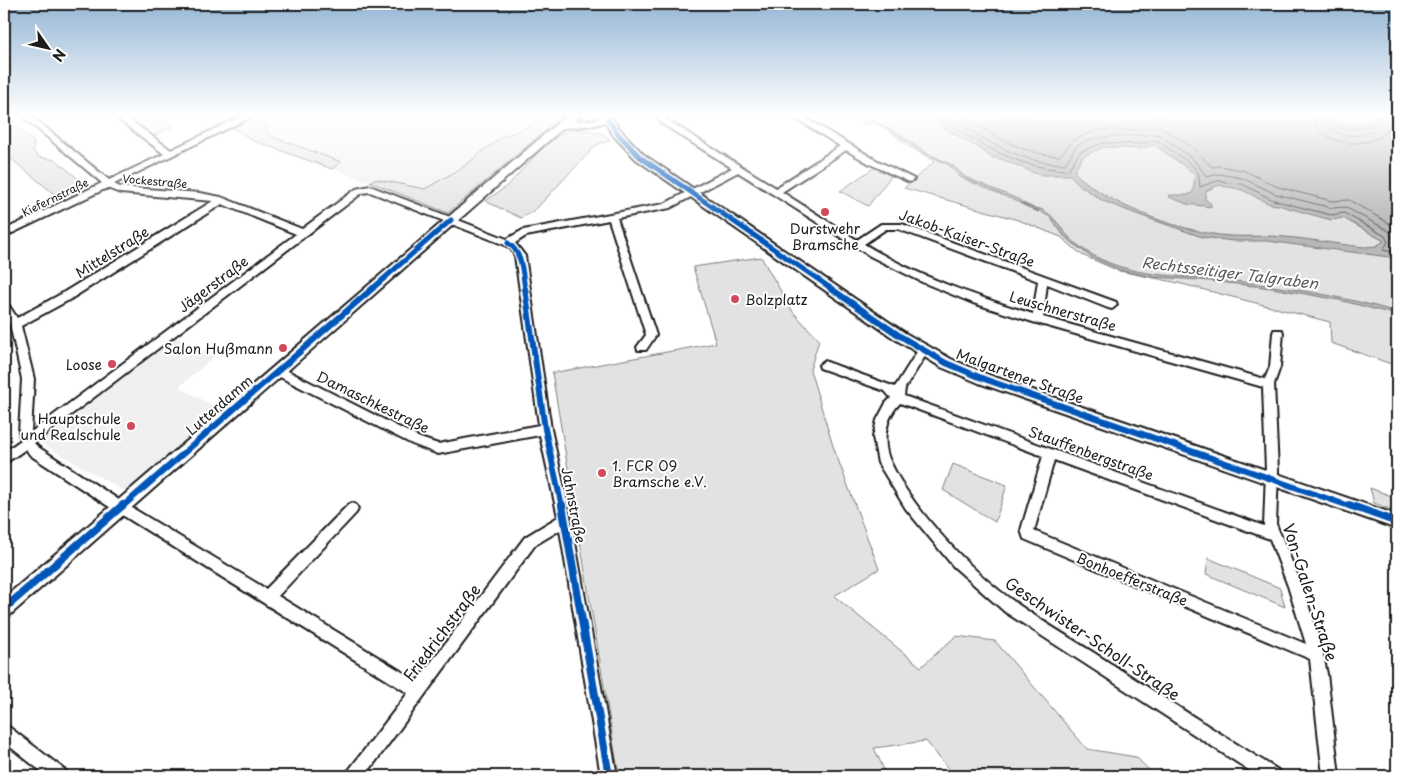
<svg xmlns="http://www.w3.org/2000/svg" width="1401" height="780" font-family="'Playpen Sans',sans-serif">
  <style>
    .built { fill: #f0f0f0 }
    .green { fill: #e2e2e2; stroke: #7f7f7f }
    .water { fill: #b8b8b8; stroke: #7a7a7a; fill-rule: evenodd }
    .lines { fill: none; stroke-linecap: round; stroke-linejoin: round }
    .shore { stroke: #5a5a5a; stroke-width: 1 }
    .stream { stroke: #7a7a7a; stroke-width: 2.5 }
    .minor-casing { stroke: #1c1c1c; stroke-width: 4 }
    .tertiary-casing { stroke: #1c1c1c; stroke-width: 4 }
    .minor { fill: #fff; fill-rule: evenodd }
    .tertiary { fill: #fff; fill-rule: evenodd }
    .cycleway-far2-casing { stroke: #fff; stroke-width: 8 }
    .cycleway-far1-casing { stroke: #fff; stroke-width: 9 }
    .cycleway-casing { stroke: #fff; stroke-width: 11 }
    .cycleway-far2 { stroke: #0057b8; stroke-width: 5 }
    .cycleway-far1 { stroke: #0057b8; stroke-width: 6 }
    .cycleway { stroke: #0057b8; stroke-width: 8 }
    .poi-dot { fill: #d1495b; stroke: #fff; stroke-width: 2 }
    .labels { text-anchor: middle; dominant-baseline: central; stroke-width: 4; stroke-linejoin: round; paint-order: stroke }
    .far-street-label { font-size: 11px; fill: #1c1c1c; stroke: #fff }
    .poi-label { font-size: 14px; fill: #1c1c1c; stroke: #fff; text-anchor: end }
    .street-label { font-size: 14px; fill: #1c1c1c; stroke: #fff }
    .water-label { font-size: 15px; font-style: italic; fill: #5a5a5a; stroke: #fff }
    .near-street-label { font-size: 16px; fill: #1c1c1c; stroke: #fff }
  </style>
  <rect width="100%" height="100%" fill="#fff"/>
  <filter id="ink" filterUnits="userSpaceOnUse"><feTurbulence type="fractalNoise" baseFrequency=".02" numOctaves="2"/><feDisplacementMap in="SourceGraphic" scale="10" xChannelSelector="R" yChannelSelector="G"/><feConvolveMatrix kernelMatrix="1 2 1 2 8 2 1 2 1" color-interpolation-filters="sRGB"/></filter>
  <g filter="url(#ink)">
    <path class="built" d="M263 115H541L526 128 500 138 463 167 425 189 375 179 370 182 332 169 340 162 268 135Z
      M174 336 215 356 179 387 221 410 126 492 39 442Z"/>
    <path class="green" d="M153 115H169L164 118 173 127 154 136 136 123Z
      M259 115H263L268 135 341 162 332 169 254 141 233 128Z
      M541 115H566L554 123 448 213 370 182 375 179 425 189 463 167 500 138 526 128Z
      M852 115H1397V366L1331 343 1330 322 1174 282 1119 271 1082 255 1061 237 1018 220 904 188 935 161C927 156 918 152 910 147 897 139 882 120 865 124Z
      M4 119H7L34 142 33 151 39 157 56 160 89 188 63 201 4 153Z
      M578 129C590 131 601 130 610 140L596 145 535 210 521 218 485 201C494 195 503 190 511 182 527 165 553 131 578 129Z
      M875 167 891 176 868 206 840 191Z
      M761 257 793 312 819 340 810 370 833 446 879 569 834 596 921 667 956 636 995 641 1087 749 1136 757 1155 776H954L926 741 874 748 887 776H619L552 373 716 343 693 267Z
      M953 464 1007 485 995 522 943 490Z
      M1370 488 1397 498V512L1374 503Z
      M1208 558 1280 588 1285 607 1206 574Z"/>
    <path class="water" d="M860 115 893 130 927 153 952 165 965 177 1020 200 1023 204 960 177 949 165 920 151 890 130Z
      M927 115H1331C1353 137 1372 111 1397 117V258L1267 241H1233L1202 237 1139 215 1103 201 1082 187 1070 175H1039L1006 161 991 157 979 148 928 119ZM1155 145C1168 156 1183 163 1195 176L1193 192 1188 195H1170L1169 197 1187 204 1211 207V204L1205 199 1206 191 1219 185C1227 188 1235 187 1242 190 1255 195 1265 205 1278 205L1331 220 1343 218 1384 241 1376 246 1364 247C1333 244 1301 237 1269 236 1253 236 1236 237 1219 235 1172 228 1108 205 1074 172L1083 156 1104 147 1138 149Z
      M1035 208C1052 209 1060 229 1071 239 1084 252 1104 262 1121 267 1153 277 1185 276 1218 279 1279 286 1339 295 1397 312V315L1339 300 1272 288 1200 280 1153 277 1120 270 1091 257 1079 248 1064 236 1051 218Z"/>
    <g class="lines">
      <path class="shore" d="M933 115C976 141 1016 169 1068 170L1080 152 1102 143 1137 144 1157 140C1167 149 1192 162 1197 171 1200 175 1199 182 1200 187L1220 180 1228 183 1242 184 1273 200 1331 215 1344 213 1385 236 1388 242 1383 250 1397 253
        M945 115C982 138 1020 164 1065 164 1069 159 1072 152 1076 147 1090 133 1138 137 1158 134L1193 159 1207 177 1219 174 1242 178 1276 194 1332 208 1345 207 1389 231 1393 237 1394 245 1397 246
        M960 115C991 134 1023 155 1060 156L1073 140 1098 130H1136L1159 126 1193 148 1212 167 1221 166 1245 171 1278 187 1332 201 1349 200 1397 228
        M1314 115C1315 120 1316 126 1320 130 1335 148 1378 148 1391 126 1393 123 1394 118 1395 115
        M1322 115C1332 144 1377 141 1388 115
        M1328 115C1335 137 1360 128 1377 123L1381 115"/>
      <path class="stream" d="M1021 203 1038 211"/>
      <defs>
        <path id="minor" d="M21 115H30L109 180 164 154 113 115H123L171 150 244 115H255L114 184 120 187 200 193 221 197 302 229 356 189 370 186 507 239 523 230 664 204 732 168 661 123 657 115H665L667 120 776 188 840 146 790 115H800L876 160 914 179 910 182 907 181 870 164 846 150 782 192 857 240 881 224H902L1116 302 1117 305 1112 309 1108 308 1047 284 1043 317 1265 379 1270 367 1273 333 1274 330H1282L1283 333 1280 367 1274 384 1278 471 1276 524 1302 586 1320 641 1327 674 1339 776H1323L1310 659 1024 539 1021 530 1043 456 900 403C885 418 881 444 891 463 913 511 973 573 1016 603 1044 623 1074 640 1102 658 1161 696 1219 733 1278 770L1280 776H1258L1005 612 953 566 906 509 878 463 873 437 877 420 886 403 891 398 885 391 820 368 819 365 824 361 895 387 920 347H928L929 350 905 388 904 396 1264 526 1266 471 1263 387 1033 322 973 303 922 282 870 256 738 172 670 208 617 218 656 335 646 350H638L637 347 646 335 609 220 526 236 515 243 525 256 551 429 571 520 617 776H601L560 530 535 545 365 776H347L349 770 408 693 111 508 30 455 26 449 4 464V452L21 440 19 433 22 379 10 324 4 315V303L8 304 17 318 61 294 213 201 120 193 107 188 4 237V230L102 183ZM370 192 505 245 511 249 515 256 539 425 438 444 420 438 282 368H274L272 371 274 374 412 444 438 454 540 435 558 517 525 537 417 681 278 596 356 513 358 509 356 505 352 503 348 505 266 589 119 500 38 447 34 443 362 193ZM222 204 296 234 31 432 34 379 21 326 69 300ZM886 229H898L1038 281 1033 314C975 296 916 276 864 244ZM1054 460 1270 539 1288 586 1306 644 1034 531Z
          M4 724 9 727 65 770 67 776H47L4 742Z"/>
        <path id="tertiary" d="M569 115H582L573 121 595 120 602 115H613L611 117 622 132 644 155 905 333 951 359 989 375 1397 515V529L979 383 941 367 895 339 636 159 614 136 605 122 595 125 563 128 10 615 4 617V598L559 122Z"/>
      </defs>
      <use href="#minor" class="minor-casing"/>
      <use href="#tertiary" class="tertiary-casing"/>
      <use href="#minor" class="minor"/>
      <use href="#tertiary" class="tertiary"/>
      <defs>
        <path id="cycleway-far2" d="M607 118 618 134 640 157 832 289
          M508 243C523 253 522 272 525 289
          M372 289 451 220"/>
        <path id="cycleway-far1" d="M525 288 545 429 562 507
          M830 288 900 336 946 363 984 379 1352 507
          M122 507 373 288"/>
        <path id="cycleway" d="M562 505 609 776
          M1349 505 1397 522
          M4 609 123 505"/>
      </defs>
      <use href="#cycleway-far2" class="cycleway-far2-casing"/>
      <use href="#cycleway-far1" class="cycleway-far1-casing"/>
      <use href="#cycleway" class="cycleway-casing"/>
      <use href="#cycleway-far2" class="cycleway-far2"/>
      <use href="#cycleway-far1" class="cycleway-far1"/>
      <use href="#cycleway" class="cycleway"/>
    </g>
  </g>
  <linearGradient id="sky" x2="0" y2="1"><stop stop-color="#95b6d5"/><stop offset="0.51" stop-color="#fff"/><stop offset="1" stop-color="#fff" stop-opacity="0"/></linearGradient>
  <rect width="1401" height="225" fill="url(#sky)"/>
  <g class="poi-dot">
    <circle cx="825" cy="212" r="5"/>
    <circle cx="735" cy="299" r="5"/>
    <circle cx="283" cy="348" r="5"/>
    <circle cx="112" cy="364" r="5"/>
    <circle cx="131" cy="426" r="5"/>
    <circle cx="602" cy="473" r="5"/>
  </g>
  <g class="labels">
    <g class="far-street-label">
      <text transform="translate(155 181) rotate(5)">Vockestraße</text>
      <text transform="translate(55 197) rotate(-26)">Kiefernstraße</text>
    </g>
    <g class="poi-label">
      <text x="825" y="228" text-anchor="middle">Durstwehr<tspan x="825" dy="16">Bramsche</tspan></text>
      <text x="745" y="299" text-anchor="start">Bolzplatz</text>
      <text x="273" y="348">Salon Hußmann</text>
      <text x="102" y="364">Loose</text>
      <text x="121" y="418">Hauptschule<tspan x="121" dy="16">und Realschule</tspan></text>
      <text x="612" y="465" text-anchor="start">1. FCR 09<tspan x="612" dy="16">Bramsche e.V.</tspan></text>
    </g>
    <g class="street-label">
      <text transform="translate(967 238) rotate(20)">Jakob-Kaiser-Straße</text>
      <text transform="translate(112 252) rotate(-32)">Mittelstraße</text>
      <text transform="translate(213 284) rotate(-37)">Jägerstraße</text>
      <text transform="translate(1063 311) rotate(16)">Leuschnerstraße</text>
      <text transform="translate(1020 376) rotate(20)">Malgartener Straße</text>
      <text transform="translate(373 402) rotate(26)">Damaschkestraße</text>
      <text transform="translate(219 405) rotate(-41)">Lutterdamm</text>
      <text transform="translate(1091 453) rotate(20)">Stauffenbergstraße</text>
      <text transform="translate(574 505) rotate(79)">Jahnstraße</text>
      <text transform="translate(1132 579) rotate(22)">Bonhoefferstraße</text>
    </g>
    <g class="water-label">
      <text transform="translate(1230 272) rotate(7)">Rechtsseitiger Talgraben</text>
    </g>
    <g class="near-street-label">
      <text transform="translate(1311 592) rotate(72)">Von-Galen-Straße</text>
      <text transform="translate(441 632) rotate(-53)">Friedrichstraße</text>
      <text transform="translate(1093 638) rotate(34)">Geschwister-Scholl-Straße</text>
    </g>
  </g>
  <rect width="1401" height="780" fill="none" stroke="#fff" stroke-width="20"/>
  <rect x="10" y="10" width="1381" height="760" fill="none" stroke="#1c1c1c" stroke-width="2" filter="url(#ink)"/>
  <g transform="translate(48 48) rotate(124)" stroke="#ffffff" stroke-width="4" paint-order="stroke">
  <path d="M0-4L9 19L0 12L-9 19Z" fill="#1c1c1c"/>
  <text y="-8" font-size="14" font-weight="bold" text-anchor="middle" fill="#1c1c1c">N</text>
  </g>
</svg>
